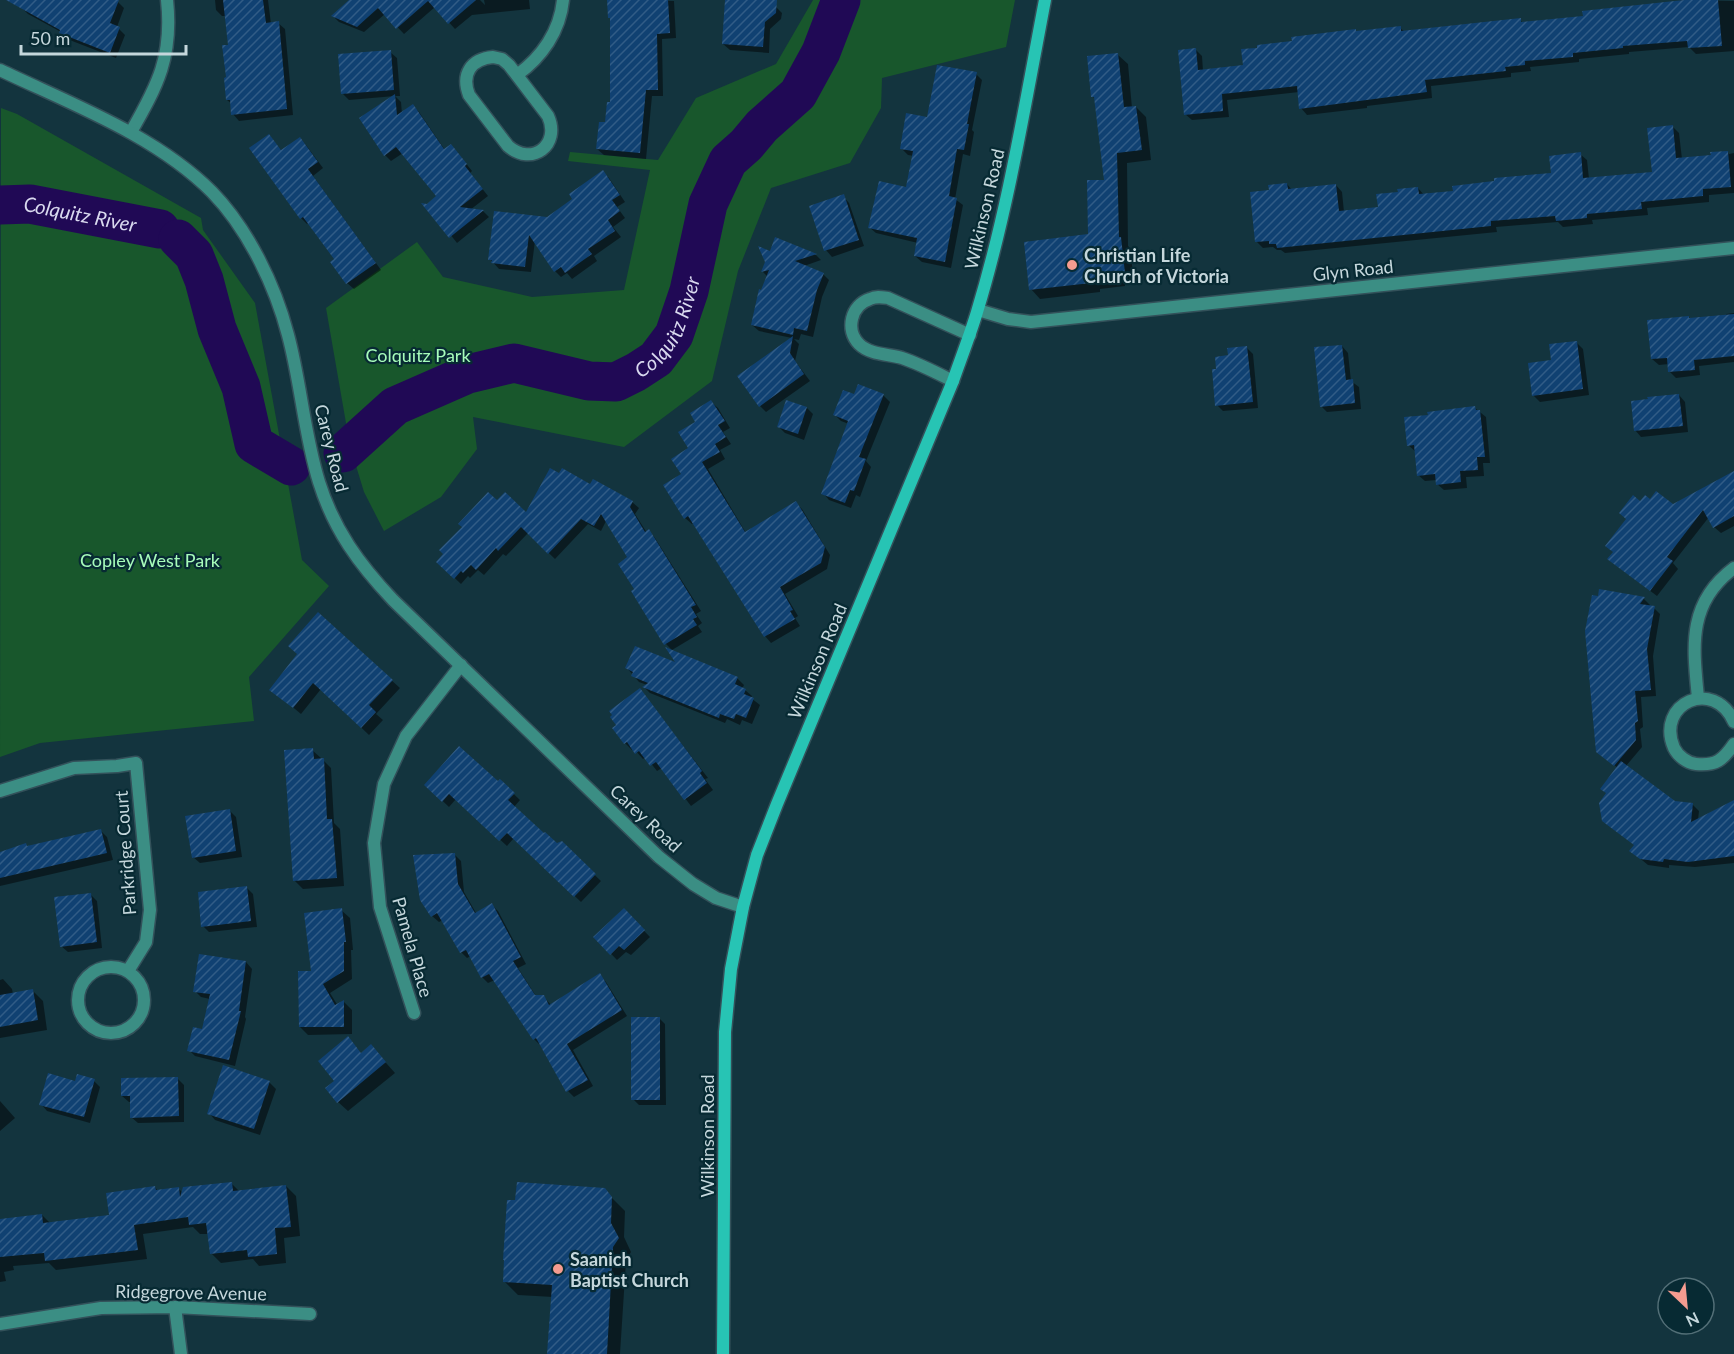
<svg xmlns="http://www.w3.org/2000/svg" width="1734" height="1354" font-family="Lato,sans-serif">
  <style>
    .park { fill: #18572c }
    .shadow { fill: #0007 }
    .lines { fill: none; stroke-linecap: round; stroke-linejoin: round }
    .river { stroke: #200955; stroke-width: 39 }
    .building { fill: url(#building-hatch) }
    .minor-casing { stroke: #33515a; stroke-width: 15 }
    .tertiary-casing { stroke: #33515a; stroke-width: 15 }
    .secondary-casing { stroke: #33515a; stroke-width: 15 }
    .minor { stroke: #3b8e84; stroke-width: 12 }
    .tertiary { stroke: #3b8e84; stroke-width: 12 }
    .secondary { stroke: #27c4b4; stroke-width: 12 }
    .poi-dot { fill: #f59c90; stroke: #072a33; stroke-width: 2 }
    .labels { text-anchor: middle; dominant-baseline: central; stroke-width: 4.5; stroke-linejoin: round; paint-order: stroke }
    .street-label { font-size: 18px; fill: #c5d7dc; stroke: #072a33 }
    .poi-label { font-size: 18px; font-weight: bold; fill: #c5d7dc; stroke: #072a33; text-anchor: start }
    .park-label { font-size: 18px; fill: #a7fcba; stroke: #072a33 }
    .water-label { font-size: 20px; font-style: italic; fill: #d9d9ef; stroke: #072a33 }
  </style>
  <defs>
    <pattern id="building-hatch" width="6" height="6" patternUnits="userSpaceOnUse" patternTransform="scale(1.5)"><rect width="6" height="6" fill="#104172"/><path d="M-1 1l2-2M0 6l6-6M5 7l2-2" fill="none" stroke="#315c86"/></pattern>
  </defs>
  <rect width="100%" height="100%" fill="#13343e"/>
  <path class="park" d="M813 0H1015L1006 47 882 78 881 108 850 163 771 188 738 271 712 381 624 447 473 417 477 449 441 497 384 531 364 492 350 446 326 308 417 242 443 277 532 297 624 290 650 170 568 161 570 152 658 160 696 98 776 64Z
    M1 108 17 114 201 218 203 230 255 303 302 560 329 586 249 677 254 721 40 743 0 757Z"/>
  <path class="shadow" d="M26 0H112L118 2 124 8 117 27 125 35 116 58 67 39 61 32 28 14 22 8Z
    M215 0H268L271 24 278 23 285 29 293 115 239 121 233 114 232 104 227 100 229 46 226 16H222L216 10Z
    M351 0H480L485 5 484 0H529L530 9 472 15 455 29 435 7 404 34 385 14 364 32 339 22 333 16Z
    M608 0 674 1 676 38 662 39 663 96H652L646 159 604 155 597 149 611 104 612 20Z
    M726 0H769L782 13 781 19 770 29 769 53 730 50 723 44Z
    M1685 0 1734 1V51L1696 54 1689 47 1629 52V54L1579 59V62L1530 67 1531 71 1511 73V77L1431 86 1432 98 1367 106V108L1307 115 1301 108 1299 92 1227 100 1229 117 1192 120 1185 114 1196 50 1202 56 1203 71 1245 67 1358 33 1400 28 1405 32 1520 20 1523 23 1584 18Z
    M390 52 397 58 400 96H395L401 102 402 114 413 106 419 112 445 150 457 152 472 171 470 173 488 196 470 210 483 211 489 217 457 243 427 205 438 197 403 153 391 161 385 155 395 96 349 100 343 94Z
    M1118 55 1128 64 1132 108 1136 107 1146 117 1151 160 1127 163 1128 246 1130 248 1134 282 1125 283V286L1100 289V292L1040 299 1031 289 1090 236 1105 181 1096 99 1093 97Z
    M976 74 982 80 972 130 974 132 970 156 963 154 955 199 963 205 951 268 922 262 915 256 918 243 876 233 869 227 907 189 914 156 908 155 901 148 928 119Z
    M1673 127 1679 133 1682 159 1712 157 1728 152 1729 154 1734 153V193L1709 195V202L1647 208 1648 215 1592 220 1593 224 1563 227 1558 222 1496 227 1497 232 1285 253 1281 250H1277L1273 247 1263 248 1257 242 1270 192 1287 184 1292 190 1336 185 1342 192 1344 212 1379 208 1418 188 1424 195 1455 193 1552 174 1580 154 1587 160 1589 179 1653 173Z
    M269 136 282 151 300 138 306 145 323 168 313 176 381 270 354 289 347 283 336 260 309 223 307 224 301 218Z
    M603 172 609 178 625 202 617 207 625 218 613 227 621 237 594 256 597 261 572 279 567 273 561 277 555 271 535 241 531 272 499 269 490 259 574 200Z
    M843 196 849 203 864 246 832 257 826 250Z
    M776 239 816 255 821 260 804 266 823 274 829 280 822 297 813 337 801 334 799 340 794 339 799 344 795 361 810 381 766 412 760 406 792 338 759 331 752 325 762 292 768 277 763 272Z
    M1734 313V362L1699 366 1700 375 1676 378 1670 372 1669 364 1659 365 1652 359 1689 317 1691 320 1727 316 1726 314Z
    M1577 343 1583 349 1589 395 1540 402 1533 395 1552 361Z
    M1342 346 1348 353 1351 381 1359 387 1361 409 1327 412 1321 406Z
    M1247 348 1253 354 1258 408 1223 411 1217 405 1218 370 1229 357Z
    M883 395 890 402 866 461 871 467 860 497 856 495 851 508 829 500 823 493 849 424 841 421 835 415 854 396Z
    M1679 395 1685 402 1688 432 1641 437 1635 430Z
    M711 402 718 408 730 428 723 432 731 444 720 450 725 459 708 469 746 533 796 503 802 509 830 555 827 569 785 594 798 616 795 618 800 626 771 643 765 636 694 523 692 524 685 518 683 475 697 422Z
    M807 408 813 414 804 440 785 433 779 427Z
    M1475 408 1486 417 1490 463H1483L1484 476 1466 477 1467 488 1444 490 1437 484V480L1425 481 1418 475 1415 451 1408 445Z
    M1734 473V526L1721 533 1714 527 1709 517 1673 563 1678 569 1657 596 1616 565 1640 503 1650 501 1673 506Z
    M560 475 632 502 639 508 635 514 647 533 649 531 655 538 701 611 696 614 702 623 698 626 702 632 672 650 666 644 633 591 636 590 629 557 606 521 601 531 588 524 555 559 528 533 506 556 503 554 484 575 478 570 470 578 468 576 461 584 438 562 497 502 526 514Z
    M1600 591 1644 599 1650 605 1649 607 1654 608 1660 614 1653 656 1656 696 1641 697 1643 727 1640 729 1642 747 1626 766 1675 803 1693 805 1699 811 1698 820 1734 803V863L1695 867 1669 865V868L1648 865 1631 851 1635 846 1608 794 1618 768 1605 758 1599 598Z
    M318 614 400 688 376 714 383 720 369 735 321 689 301 714 271 689 299 654Z
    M678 665 737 678 744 685 742 689 745 690 752 696 751 698 760 705 752 724 742 720 740 725 727 719 725 723 650 693 644 687 647 685 639 682 627 668Z
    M640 690 708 778 705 779 713 790 691 806 662 768 657 771 646 757 643 759 633 748 632 750 625 743 614 728Z
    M312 750 321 758V760H323L331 768 334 823 340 829 344 886 303 889 294 880Z
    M500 781 520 800 514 807 557 845 561 843 601 881 581 902 514 838 507 846 456 799 449 807 426 785Z
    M229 810 236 817 242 857 200 863 193 857Z
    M101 831 107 837 113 860 0 886V854Z
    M454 854 461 861 464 892 476 913 492 905 498 911 526 964 518 968 536 996 544 997 551 1005 600 975 606 982 627 1016 573 1050 593 1086 574 1097 568 1091 540 1045 534 1039 495 980 488 983 482 977 471 956 467 958 461 952 443 920 439 922 432 916Z
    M247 888 253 894 257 927 209 932 203 926Z
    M91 895 97 901 102 948 68 952 61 946Z
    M341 910 350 918 353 950H351L352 979 330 993 338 1006 344 1002 352 1010V1034L308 1035 300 1027 312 973Z
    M624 910 650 937 631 955 626 952 617 960 595 937Z
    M246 962 252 969 245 1017 246 1019 235 1066 195 1056 189 1050 203 1031 210 999 201 997 195 991Z
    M3 979 12 989 13 994 33 991 43 1001 47 1030 0 1038V980Z
    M659 1018 665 1024 666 1105H639L633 1099Z
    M348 1038 362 1054 371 1046 395 1073 348 1111 338 1102 336 1081Z
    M177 1078 184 1085V1122L138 1123 131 1117V1102H129L122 1096Z
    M94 1081 100 1087 90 1123 47 1111 41 1104 76 1083Z
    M269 1082 276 1089 260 1135 215 1120 209 1113Z
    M0 1101 15 1118 0 1131Z
    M231 1183 239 1191 286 1186 296 1196 300 1236 284 1238 286 1263 259 1266 253 1259 221 1263 211 1253 209 1234H200L193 1227 143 1234 147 1259 56 1270 49 1263 13 1266 14 1270 4 1272 6 1281 0 1282V1221L42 1215 50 1223 111 1216 155 1187 158 1191 179 1189 183 1193Z
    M604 1190 625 1211 624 1237 631 1252 626 1261 620 1354H549L553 1297 518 1295 504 1281Z"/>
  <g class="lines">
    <g class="river">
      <path id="s1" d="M0 205 30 204 160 229"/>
      <path d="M178 239 194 255 204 280 217 329 241 387 254 444 291 466"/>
      <path id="s2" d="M343 453 395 406 468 374 514 363 589 381 616 382 636 372 656 359 674 335 689 291 708 204 728 161 746 145 762 126 798 94 821 52 841 0"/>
    </g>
  </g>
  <path class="building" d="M6 0H119L110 23 120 27 110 53 59 33 60 30Z
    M223 0H263L266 23 279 21 287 109 231 115 230 100H226L224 78 226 77 222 45H228Z
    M349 0H476L448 24 428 1 396 29 378 8 357 27 331 16Z
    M607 0H668L670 33 657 34 658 90H646L640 153 596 149 599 122H605L607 102H610V18H608Z
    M725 0H777L776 13 765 22 763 47 722 44Z
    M1684 0H1718L1722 46 1688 48 1687 41 1623 46V48L1573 53V57L1525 61V65L1505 67 1506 71 1425 80 1427 92 1299 109 1297 86 1222 94 1223 111 1184 115 1178 50 1196 48 1198 70 1243 65 1241 49 1257 48V45L1292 41 1291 37 1356 29V31L1401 26V31L1521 18V22L1583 16 1582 11Z
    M391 50 394 90 341 94 338 54Z
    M1118 53 1124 107 1136 106 1142 150 1117 153 1119 237H1121L1125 273 1115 274 1116 277 1091 280V283L1029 290 1024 242 1088 234 1087 180H1104L1094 97H1091L1087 56Z
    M937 65 977 72 967 124H969L964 150 957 149 949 196 957 198 945 262 914 256 917 238 868 228 879 181 906 187 913 151 900 149 906 113 927 117Z
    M395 94 397 115 413 104 444 149 451 144 467 164 465 166 483 189 460 207 484 210 449 238 421 203 427 204 436 196 396 147 384 156 359 118Z
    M1673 125 1676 158 1711 155 1710 152 1728 151 1731 187 1703 189V196L1641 202 1642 209 1587 214V218L1556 221 1555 216 1491 221V226L1277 248 1276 244H1269V241L1255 242 1250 192 1269 190 1268 185 1287 183 1288 189 1336 184 1339 211 1378 207 1376 194 1398 192 1397 189 1418 187 1419 194 1453 191 1452 186 1494 181V178L1551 173 1549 156 1581 152 1583 178 1652 172 1647 128Z
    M269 134 281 150 300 137 318 162 308 169 376 263 346 284 330 262 334 259 303 217 300 219 249 148Z
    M603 170 620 195 612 200 620 211 608 220 615 231 588 249 592 254 565 273 561 267 554 272 529 235 525 267 491 263 492 260H488L494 211 547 217 572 199 569 194Z
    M844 194 859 240 824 251 809 206Z
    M775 237 817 254 795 261 824 273 817 290 807 331 794 328 793 335 751 325 759 289 761 290 769 270 761 272 765 262 758 246 770 251Z
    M1734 314V356L1694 360 1695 370 1668 372 1667 358 1651 359 1647 320 1689 316V318Z
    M793 336 790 353 804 374 759 407 737 376Z
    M1577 341 1583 389 1532 396 1528 363 1551 360 1549 344Z
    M1342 345 1346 380 1353 379 1355 403 1320 407 1314 347Z
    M1247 346 1253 402 1215 406 1212 369H1216L1215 357 1228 355 1227 348Z
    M858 384 884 394 859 457 866 459 854 491 850 490 845 503 821 494 848 421 833 415 843 390 854 394Z
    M1679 394 1683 426 1634 431 1631 401 1648 399 1647 397Z
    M711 400 725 421 718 425 726 437 715 444 720 452 702 462 745 532 796 501 825 547 821 563 780 587 793 610 790 611 795 619 764 637 688 516 684 519 663 485 681 474 671 459 688 448 678 432 695 422 690 413Z
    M786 400 807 407 798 434 777 427Z
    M1475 406 1476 410H1480L1485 457H1477L1478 470 1460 471 1461 482 1436 485 1435 474 1417 476 1414 445 1407 446 1404 417 1428 415 1427 412Z
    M550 468 559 473 562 468 590 484 593 479 633 501 630 507 645 532 649 529 696 605 691 607 697 617 693 619 697 625 664 645 631 591 634 589 618 564 627 557 601 514 594 526 581 519 548 554 521 527 498 551 496 548 476 570 471 565 463 573 461 571 454 579 436 562 443 554 439 550 462 527 458 524 488 492 497 500 505 492 526 512Z
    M1734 471V516L1713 528 1703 510 1667 557 1673 561 1650 591 1607 559 1613 552 1605 546 1626 519 1619 513 1633 495 1640 501 1645 495 1650 499 1656 491 1673 504Z
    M1599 589 1645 597 1640 604 1655 606 1647 649 1651 690 1635 691 1638 721 1635 723 1636 740 1614 766 1596 752 1585 631 1592 595 1598 596Z
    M318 612 393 680 369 705 376 712 361 728 313 683 293 708 269 690 297 654 288 646Z
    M635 646 675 662 665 647 738 677 735 684 746 689 744 694 754 698 746 718 736 714 734 719 720 714 719 718 642 687 648 683 631 676 633 672 625 668Z
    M640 688 702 771 700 773 707 783 684 800 656 762 650 766 639 751 635 754 627 742 624 744 612 728 616 725 610 717 612 715 609 711Z
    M459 746 498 781 500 779 515 793 508 800 544 833 545 832 557 843 562 841 596 874 574 897 507 833 499 841 449 794 442 802 424 785Z
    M313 748 314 759 324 758 327 819H332L337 878 293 881 284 750Z
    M1621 761 1675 801 1693 803 1691 822 1734 800V856L1688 862 1664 859 1663 862 1640 859 1629 851 1634 845 1602 821 1599 803 1606 793 1600 789Z
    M230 809 236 851 192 858 185 816Z
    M101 829 107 853 0 878V852L26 843 27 846Z
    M455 853 458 884 475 913 492 903 521 957 513 961 535 995H544L549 1005 600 973 622 1010 567 1044 588 1080 566 1092 536 1038 533 1040 489 974 481 978 466 950 460 953 437 913 431 917 420 900 413 855Z
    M247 886 251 921 201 927 198 892Z
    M91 893 97 942 60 947 54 897Z
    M342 908 346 942H344V971L323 984 335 1005 344 1000V1027H299L298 971H311L304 913Z
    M624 908 645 930 624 950 619 946 610 955 593 937Z
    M199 954 246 961 239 1011H241L229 1060 187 1051 193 1027 202 1029 210 994 193 992Z
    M33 989 38 1020 0 1027V995Z
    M631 1017H660V1100H631Z
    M348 1036 361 1053 371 1044 386 1062 337 1103 325 1088 334 1081 318 1061Z
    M223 1065 270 1081 254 1129 207 1114Z
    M48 1073 75 1081 77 1074 95 1079 84 1117 39 1105Z
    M178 1077 179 1116 130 1118V1096H121V1078Z
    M232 1182 233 1191 286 1185 291 1227 275 1228 277 1254 248 1257 247 1250 210 1254 206 1223 189 1225 188 1217 134 1225 138 1250 45 1261 44 1253 0 1257V1219L42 1214 43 1223 109 1215 106 1193 155 1186 156 1190 179 1187 180 1197 183 1187Z
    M517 1182 605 1188 612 1197 611 1223 619 1238 613 1247 607 1354H547L552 1285 503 1282 504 1260H503L507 1200H515Z"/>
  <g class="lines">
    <defs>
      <path id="minor" d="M493 57 502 59 509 65 548 116C561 145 532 167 508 146L469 95C461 74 471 59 493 57Z
        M517 75C542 57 560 31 563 0
        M131 132C158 85 173 56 167 0
        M978 310 1008 319 1031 322 1734 248
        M953 381C937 373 920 364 902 358 889 354 870 355 859 344 845 330 851 305 870 299 876 296 881 297 888 298L970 335
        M1698 698C1693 646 1687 603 1734 568
        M1734 722C1714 677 1655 703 1674 748 1678 756 1687 763 1696 764 1716 766 1723 760 1734 744
        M0 791 74 768 117 766 136 763 150 910 146 942 128 971
        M78 1000a33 33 0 1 1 66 0a33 33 0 1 1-66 0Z
        M414 1013 380 907 374 843 384 784 406 736 461 665
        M175 1307 181 1354
        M0 1324 101 1308 175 1307 310 1314"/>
      <path id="tertiary" d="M0 70C71 104 155 135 212 192 248 229 275 285 288 335 301 383 304 434 319 482 334 530 359 564 393 600L659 857 693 884 716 898 743 907"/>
      <path id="secondary" d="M723 1354 725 1032 731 969 743 907 757 855 777 804 953 381C961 358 970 335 977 312 1008 210 1025 104 1045 0"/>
    </defs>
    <use href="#minor" class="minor-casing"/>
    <use href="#tertiary" class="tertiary-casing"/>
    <use href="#secondary" class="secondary-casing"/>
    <use href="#minor" class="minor"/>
    <use href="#tertiary" class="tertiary"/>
    <use href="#secondary" class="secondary"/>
  </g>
  <g class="poi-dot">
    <circle cx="1072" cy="265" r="6"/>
    <circle cx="558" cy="1269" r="6"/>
  </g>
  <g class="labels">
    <g class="street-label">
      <text transform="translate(984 209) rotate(-77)">Wilkinson Road</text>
      <text transform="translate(1353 270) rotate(-6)">Glyn Road</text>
      <text transform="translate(332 448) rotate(76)">Carey Road</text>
      <text transform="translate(817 661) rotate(-67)">Wilkinson Road</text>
      <text transform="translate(646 818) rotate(43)">Carey Road</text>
      <text transform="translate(125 853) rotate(-94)">Parkridge Court</text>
      <text transform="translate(413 947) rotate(74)">Pamela Place</text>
      <text transform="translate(707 1136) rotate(-90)">Wilkinson Road</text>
      <text transform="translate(191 1292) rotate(1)">Ridgegrove Avenue</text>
    </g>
    <g class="poi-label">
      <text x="1084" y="255">Christian Life<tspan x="1084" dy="21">Church of Victoria</tspan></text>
      <text x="570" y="1259">Saanich<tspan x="570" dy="21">Baptist Church</tspan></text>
    </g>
    <g class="park-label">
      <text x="418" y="355">Colquitz Park</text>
      <text x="150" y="560">Copley West Park</text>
    </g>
    <g class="water-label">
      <text stroke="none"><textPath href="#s1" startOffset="81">Colquitz River</textPath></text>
      <text stroke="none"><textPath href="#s2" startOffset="381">Colquitz River</textPath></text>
    </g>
  </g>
  <g transform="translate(1686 1306) rotate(154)"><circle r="28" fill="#072a33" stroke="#536f77" stroke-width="1.5"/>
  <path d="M0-4.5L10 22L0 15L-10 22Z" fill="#f59c90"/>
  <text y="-9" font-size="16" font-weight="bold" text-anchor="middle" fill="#c5d7dc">N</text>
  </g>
  <path d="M21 45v9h165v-9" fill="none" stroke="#c5d7dc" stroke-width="3"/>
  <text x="30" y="45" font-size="18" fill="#c5d7dc" stroke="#072a33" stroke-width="4.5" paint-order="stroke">50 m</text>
</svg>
